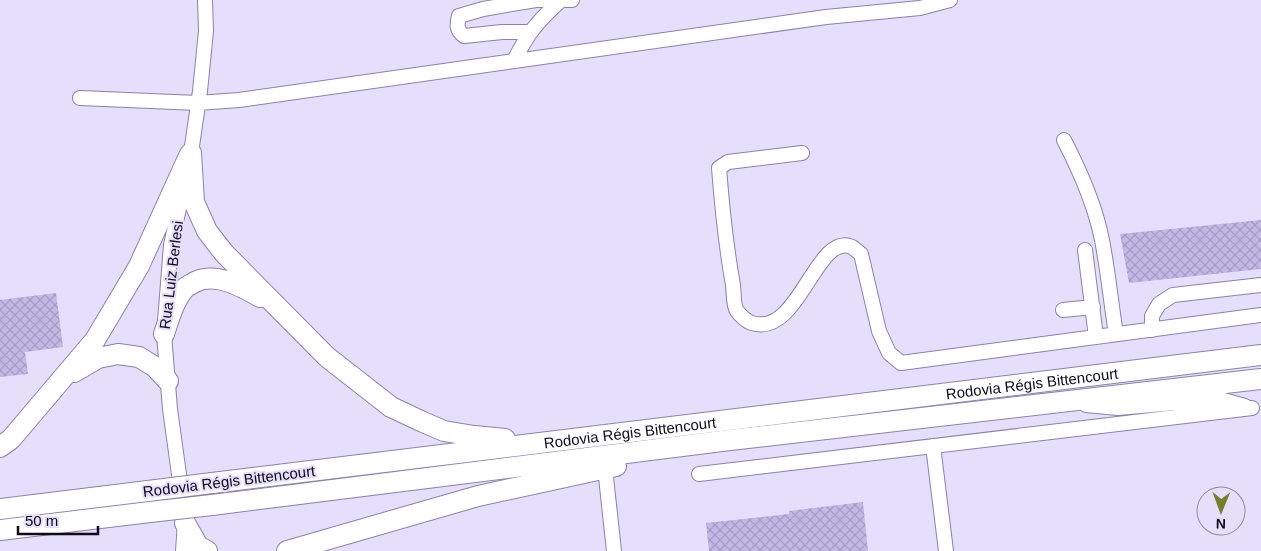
<svg xmlns="http://www.w3.org/2000/svg" width="1261" height="551" font-family="Arial,sans-serif">
  <style>
    .building { fill: url(#building-cross-hatch) }
    .lines { fill: none; stroke-linecap: round; stroke-linejoin: round }
    .minor-casing { stroke: #8b81ad; stroke-width: 16 }
    .highway-casing { stroke: #8b81ad; stroke-width: 22 }
    .minor { stroke: #fff; stroke-width: 14 }
    .highway { stroke: #fff; stroke-width: 20 }
    .highway-bridge-casing { stroke: #8b81ad; stroke-width: 22; stroke-linecap: butt }
    .highway-bridge { stroke: #fff; stroke-width: 20 }
    .labels { text-anchor: middle; dominant-baseline: central; stroke-width: 4; stroke-linejoin: round; paint-order: stroke }
    .street-label { font-size: 15px; fill: #0e0a1a; stroke: #e5dffc }
  </style>
  <defs>
    <pattern id="building-cross-hatch" width="8" height="8" patternUnits="userSpaceOnUse" patternTransform="scale(1.25)"><rect width="8" height="8" fill="#c2b8e6"/><path d="M0 0l8 8M0 8l8-8" fill="none" stroke="#a69dc5"/></pattern>
  </defs>
  <rect width="100%" height="100%" fill="#e5dffc"/>
  <path class="building" d="M1261 220V269L1129 283 1120 234Z
    M56 293 63 347 25 352 28 374 0 377V300Z
    M863 502 868 551H709L706 523 789 514V511Z"/>
  <g class="lines">
    <defs>
      <path id="minor" d="M529 32H502L464 36C456 30 457 24 459 16L483 9 536 0H572
        M514 61C527 34 538 21 560 1
        M80 98 198 103 239 100 826 17 920 8 950 0
        M1064 140C1080 171 1095 204 1102 240 1108 271 1111 303 1116 334
        M802 153 728 162 719 168C722 207 726 246 733 285 734 293 733 305 737 311 740 315 747 322 752 323 799 338 816 231 852 247 855 249 858 252 861 254L879 331 889 353 901 363 1261 315
        M1085 250 1096 337
        M1063 310 1093 307
        M1152 330V316L1159 304 1173 295 1261 285
        M1086 405 1118 408 1220 399 1245 406
        M933 446 946 551
        M605 468 614 551
        M699 474 1252 408
        M182 496 170 409 164 334 171 245 191 153 200 91 206 31 205 0
        M183 551 185 522"/>
      <g id="highway">
        <path d="M191 153 194 202 207 231 224 253 327 357 391 407 423 422 444 431 474 436 505 439"/>
        <path d="M164 334C169 319 174 300 185 288 187 286 192 284 195 282 216 272 241 286 260 297"/>
        <path d="M74 372 98 358 118 354 139 357 155 367 168 381"/>
        <path d="M0 447 11 439 95 340 139 266 189 156"/>
        <path id="s1" d="M212 483 1261 355"/>
        <path d="M212 505 730 440 1261 379"/>
        <path d="M0 509 148 491"/>
        <path d="M185 523 198 546 207 551"/>
        <path d="M0 530 150 512"/>
        <path d="M287 551 478 496 616 466"/>
      </g>
    </defs>
    <use href="#minor" class="minor-casing"/>
    <use href="#highway" class="highway-casing"/>
    <use href="#minor" class="minor"/>
    <use href="#highway" class="highway"/>
    <defs>
      <path id="highway-bridge" d="M148 491 212 483
        M150 512 212 505"/>
    </defs>
    <use href="#highway-bridge" class="highway-bridge-casing"/>
    <use href="#highway-bridge" class="highway-bridge"/>
  </g>
  <g class="labels">
    <g class="street-label">
      <text transform="translate(171 275) rotate(-83)">Rua Luiz Berlesi</text>
      <text stroke="none"><textPath href="#s1" startOffset="826">Rodovia Régis Bittencourt</textPath></text>
      <text stroke="none"><textPath href="#s1" startOffset="421">Rodovia Régis Bittencourt</textPath></text>
      <text transform="translate(229 481) rotate(-7)">Rodovia Régis Bittencourt</text>
    </g>
  </g>
  <g transform="translate(1221 511) rotate(181)"><circle r="24" fill="#e5dffc" stroke="#8f8aa2"/>
  <path d="M0-4L9 19L0 12L-9 19Z" fill="#767e2a"/>
  <text y="-8" font-size="14" font-weight="bold" text-anchor="middle" fill="#0e0a1a">N</text>
  </g>
  <path d="M18 526v8h80v-8" fill="none" stroke="#0e0a1a" stroke-width="2.5"/>
  <text x="25" y="526" font-size="15" fill="#0e0a1a" stroke="#e5dffc" stroke-width="4" paint-order="stroke">50 m</text>
</svg>
